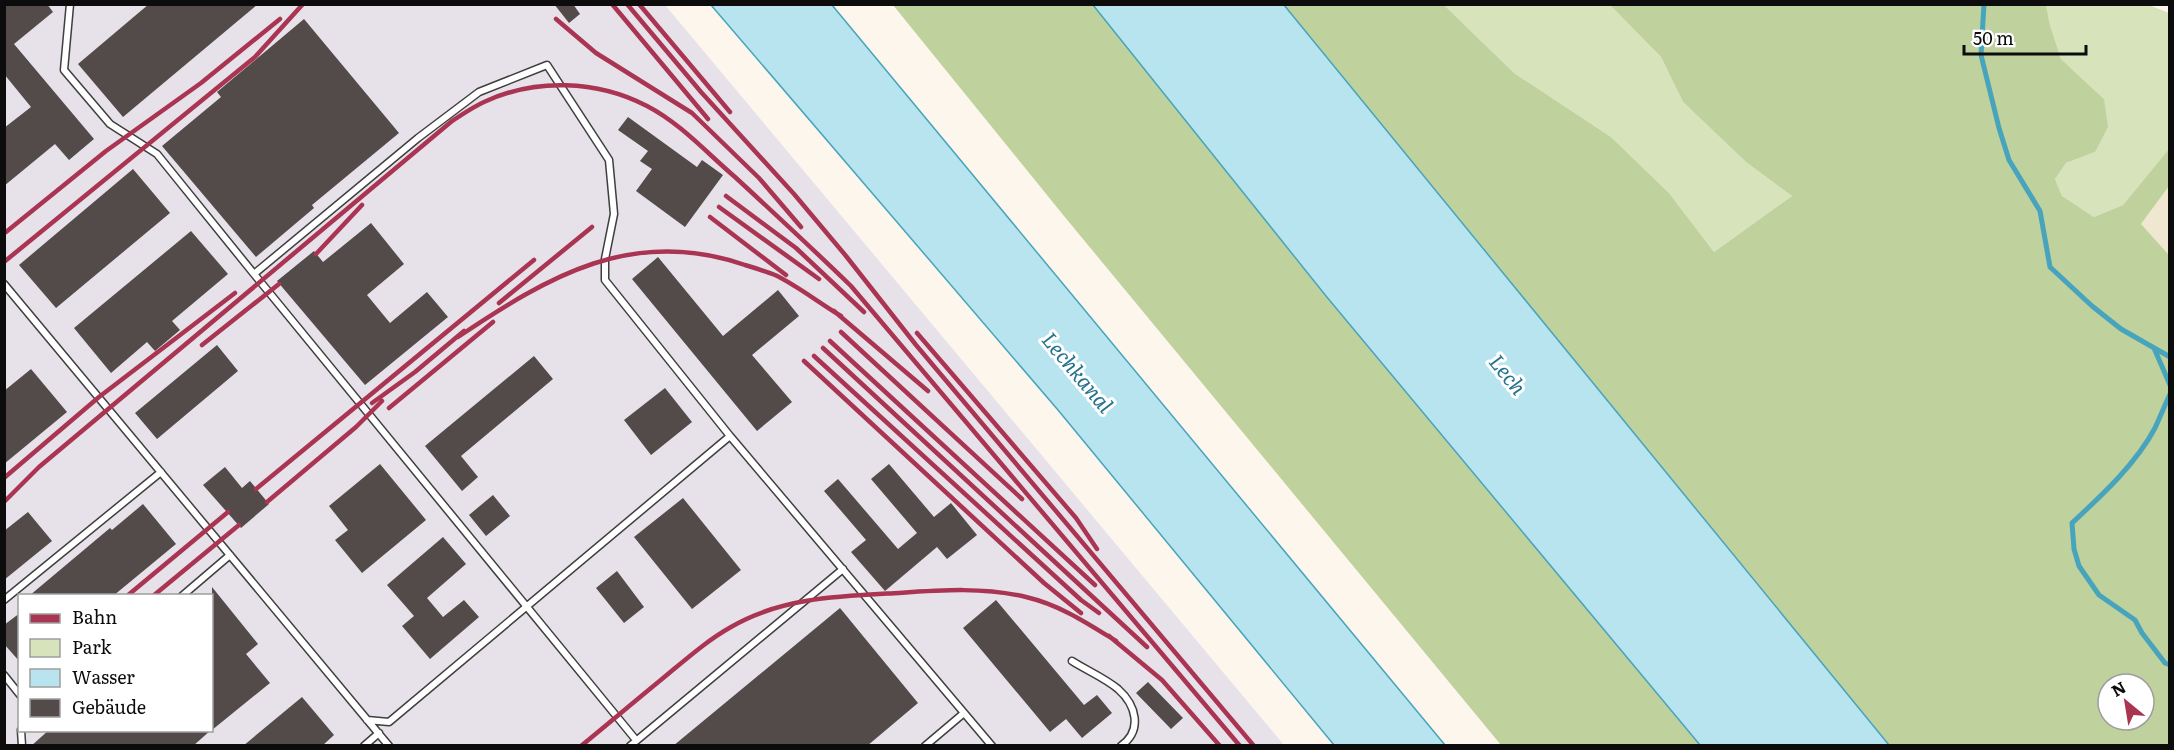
<svg xmlns="http://www.w3.org/2000/svg" width="2174" height="750" viewBox="0 0 2174 750" font-family="Literata,serif">
<style>
.industrial{fill:#e7e1ea;fill-rule:evenodd}
.farmland{fill:#efe7d0}
.green{fill:#d7e3bb}
.forest{fill:#bfd19c;fill-rule:evenodd}
.water{fill:#b7e4ee;stroke:#47a4bc;stroke-width:1.5}
.lines{fill:none;stroke-linecap:round;stroke-linejoin:round}
.stream{stroke:#47a4bc;stroke-width:5}
.building{fill:#534b49}
.lane-casing{stroke:#3f3f3f;stroke-width:9}
.lane{stroke:#fff;stroke-width:6}
.rail{stroke:#aa3552;stroke-width:4.5}
.labels{text-anchor:middle;stroke-width:6;stroke-linejoin:round;paint-order:stroke}
.water-label{font-size:21px;font-style:italic;fill:#25748d;stroke:#fff}
</style>
<rect width="100%" height="100%" fill="#fdf6ed"/>
<path class="industrial" d="M 4,5 L 665,5 L 1284,745 L 5,745 ZM 20,596 L 212,596 L 212,730 L 20,730 Z"/>
<path class="farmland" d="M 2169,186 L 2169,255 L 2141,224 Z"/>
<path class="green" d="M 1444,5 L 1610,5 L 1661,57 L 1683,102 L 1746,162 L 1792,196 L 1714,252 L 1669,193 L 1611,137 L 1514,73 Z
M 2046,5 L 2149,5 L 2169,13 L 2169,149 L 2123,205 L 2094,217 L 2062,196 L 2055,179 L 2066,163 L 2095,152 L 2104,99 L 2061,59 L 2050,25 Z"/>
<path class="forest" d="M 893,5 L 1093,5 L 1326,296 L 1700,745 L 1501,745 L 1064,216 Z
M 1284,5 L 1444,5 L 1514,73 L 1611,137 L 1669,193 L 1714,252 L 1792,196 L 1746,162 L 1683,102 L 1661,57 L 1610,5 L 2046,5 L 2050,25 L 2061,59 L 2104,99 L 2108,127 L 2095,152 L 2066,163 L 2055,179 L 2062,196 L 2094,217 L 2123,205 L 2169,149 L 2169,186 L 2141,224 L 2169,255 L 2169,745 L 1889,745 ZM 2108,684 L 2144,684 L 2144,720 L 2108,720 Z"/>
<path class="water" d="M 711,5 L 832,5 L 1445,745 L 1334,745 L 1058,410 Z
M 1093,5 L 1284,5 L 1889,745 L 1700,745 L 1326,296 Z"/>
<g class="lines">
<path class="stream" d="M 1984,4 L 1981,55 L 1999,128 L 2009,160 L 2040,211 L 2050,267 L 2092,306 L 2121,329 L 2170,357
M 2154,348 L 2170,385
M 2170,394 C 2165,405 2160,417 2155,428 C 2136,464 2101,496 2072,523 L 2074,549 L 2079,566 L 2099,595 L 2135,620 L 2142,633 L 2165,663 L 2170,665"/>
</g>
<path class="building" d="M 4,4 L 47,4 L 53,12 L 14,44 L 94,139 L 69,160 L 55,144 L 4,186 L 4,128 L 31,107 L 4,74 Z
M 149,4 L 258,4 L 123,117 L 78,64 Z
M 554,4 L 573,4 L 580,14 L 569,23 Z
M 304,19 L 399,133 L 312,205 L 314,208 L 256,257 L 162,146 L 221,97 L 217,92 Z
M 628,117 L 697,167 L 702,160 L 723,175 L 685,227 L 636,191 L 652,169 L 640,161 L 648,151 L 618,130 Z
M 133,169 L 170,213 L 56,308 L 19,265 Z
M 371,223 L 404,264 L 367,295 L 390,323 L 427,292 L 448,317 L 365,385 L 277,281 L 314,251 L 323,262 Z
M 191,231 L 228,274 L 172,321 L 180,330 L 155,351 L 147,342 L 111,373 L 74,328 Z
M 658,257 L 723,336 L 778,290 L 799,316 L 752,355 L 792,402 L 757,431 L 632,279 Z
M 217,345 L 238,371 L 157,439 L 135,413 Z
M 534,356 L 553,379 L 461,456 L 478,477 L 462,491 L 425,446 Z
M 31,369 L 67,412 L 4,464 L 4,391 Z
M 665,388 L 692,422 L 651,455 L 624,420 Z
M 380,464 L 426,520 L 362,573 L 335,540 L 348,530 L 329,506 Z
M 889,464 L 934,517 L 951,503 L 977,535 L 947,559 L 937,547 L 885,591 L 851,552 L 866,540 L 824,491 L 838,479 L 898,549 L 917,533 L 871,479 Z
M 225,467 L 242,488 L 250,481 L 269,504 L 241,528 L 203,485 Z
M 493,495 L 510,516 L 486,536 L 469,515 Z
M 683,498 L 741,570 L 692,609 L 634,537 Z
M 143,504 L 176,544 L 113,596 L 29,596 L 110,528 L 112,530 Z
M 28,512 L 52,541 L 4,580 L 4,531 Z
M 443,537 L 466,564 L 427,598 L 443,617 L 464,600 L 479,617 L 430,659 L 402,626 L 414,616 L 387,585 Z
M 617,571 L 644,607 L 624,623 L 596,588 Z
M 212,587 L 258,644 L 246,654 L 270,683 L 212,730 Z
M 996,600 L 1084,705 L 1097,695 L 1112,713 L 1082,738 L 1066,719 L 1050,732 L 963,628 Z
M 840,608 L 918,703 L 867,746 L 673,746 Z
M 20,613 L 20,662 L 4,644 L 4,625 Z
M 1148,682 L 1183,718 L 1171,729 L 1136,693 Z
M 302,697 L 334,735 L 322,746 L 243,746 Z
M 49,730 L 211,730 L 193,746 L 31,746 Z"/>
<g class="lines">
<defs>
<path id="lane" d="M 70,4 L 64,70 L 110,124 L 157,154 L 254,274 L 418,138 L 479,92 L 547,65 L 609,160 L 614,214 L 605,259 L 605,280 L 730,436 L 389,722 L 367,720
M 254,274 L 636,740
M 4,284 L 389,746
M 730,436 L 992,746
M 182,596 L 230,555
M 4,600 L 161,472
M 1072,661 C 1086,670 1105,678 1118,689 C 1136,705 1143,730 1121,746
M 4,675 L 20,695
M 21,730 L 22,746
M 364,746 L 379,733
M 630,746 L 843,569
M 925,746 L 964,713"/>
</defs>
<use href="#lane" class="lane-casing"/>
<use href="#lane" class="lane"/>
<path class="rail" d="M 612,4 L 708,119
M 627,4 L 701,92 L 794,194 L 846,256 L 916,345 L 1254,746
M 639,4 L 730,112
M 556,19 L 596,53 L 692,113 L 759,178 L 801,227
M 726,196 L 796,248 L 864,312
M 719,207 L 819,279
M 710,217 L 786,275
M 6,232 L 106,151 L 201,83 L 280,19
M 316,254 L 362,205
M 4,262 L 255,57 L 303,4
M 499,303 L 592,227
M 834,311 L 928,391
M 841,332 L 1022,499
M 917,333 L 1076,518 L 1097,549
M 458,337 C 549,276 633,226 745,265 C 755,268 765,271 775,275 C 798,286 819,303 841,316
M 830,341 L 1095,585
M 202,345 L 279,284
M 823,348 L 1147,647
M 814,356 L 1081,600 L 1099,613
M 804,361 L 1044,583 L 1081,613
M 372,403 L 415,372 L 464,331
M 389,408 L 493,322
M 4,478 L 99,397 L 235,293
M 256,489 L 534,260
M 4,502 L 39,467 L 452,121 C 463,114 473,107 484,102 C 535,78 597,80 647,106 C 680,123 707,153 735,177 C 774,213 813,249 851,286 L 1240,746
M 267,502 L 356,427 L 382,401
M 127,596 L 228,512
M 153,596 L 239,525
M 1109,636 L 1162,680 L 1220,746
M 581,746 C 608,724 635,701 662,679 C 684,661 706,641 731,627 C 782,597 842,596 899,593 C 942,590 985,587 1026,597 C 1060,605 1087,623 1116,641"/>
</g>
<g class="labels">
<g class="water-label">
<text transform="translate(1077 373) rotate(50)" y="7">Lechkanal</text>
<text transform="translate(1507 375) rotate(51)" y="7">Lech</text>
</g>
</g>
<rect width="2174" height="750" fill="none" stroke="#0c0c0c" stroke-width="12"/>
<rect x="18" y="594" width="195" height="138" fill="#ffffff" stroke="#9e9e9e" stroke-width="1.5"/>
<rect x="30" y="614" width="30" height="9" fill="#aa3552" stroke="#9e9e9e" stroke-width="1.5"/>
<text x="72" y="624" font-size="18" fill="#0c0c0c">Bahn</text>
<rect x="30" y="639" width="30" height="18" fill="#d7e3bb" stroke="#9e9e9e" stroke-width="1.5"/>
<text x="72" y="654" font-size="18" fill="#0c0c0c">Park</text>
<rect x="30" y="669" width="30" height="18" fill="#b7e4ee" stroke="#9e9e9e" stroke-width="1.5"/>
<text x="72" y="684" font-size="18" fill="#0c0c0c">Wasser</text>
<rect x="30" y="699" width="30" height="18" fill="#534b49" stroke="#9e9e9e" stroke-width="1.5"/>
<text x="72" y="714" font-size="18" fill="#0c0c0c">Gebäude</text>
<g transform="translate(2126 702) rotate(330)"><circle r="28" fill="#ffffff" stroke="#9e9e9e" stroke-width="1.5"/>
<path d="M0-4.5L10 22L0 15L-10 22Z" fill="#aa3552"/>
<text y="-9" font-size="16" font-weight="bold" text-anchor="middle" fill="#0c0c0c">N</text>
</g>
<path d="M1964 45v9h122v-9" fill="none" stroke="#0c0c0c" stroke-width="3"/>
<text x="1973" y="45" font-size="18" fill="#0c0c0c" stroke="#ffffff" stroke-width="4.5" paint-order="stroke">50 m</text>
</svg>
